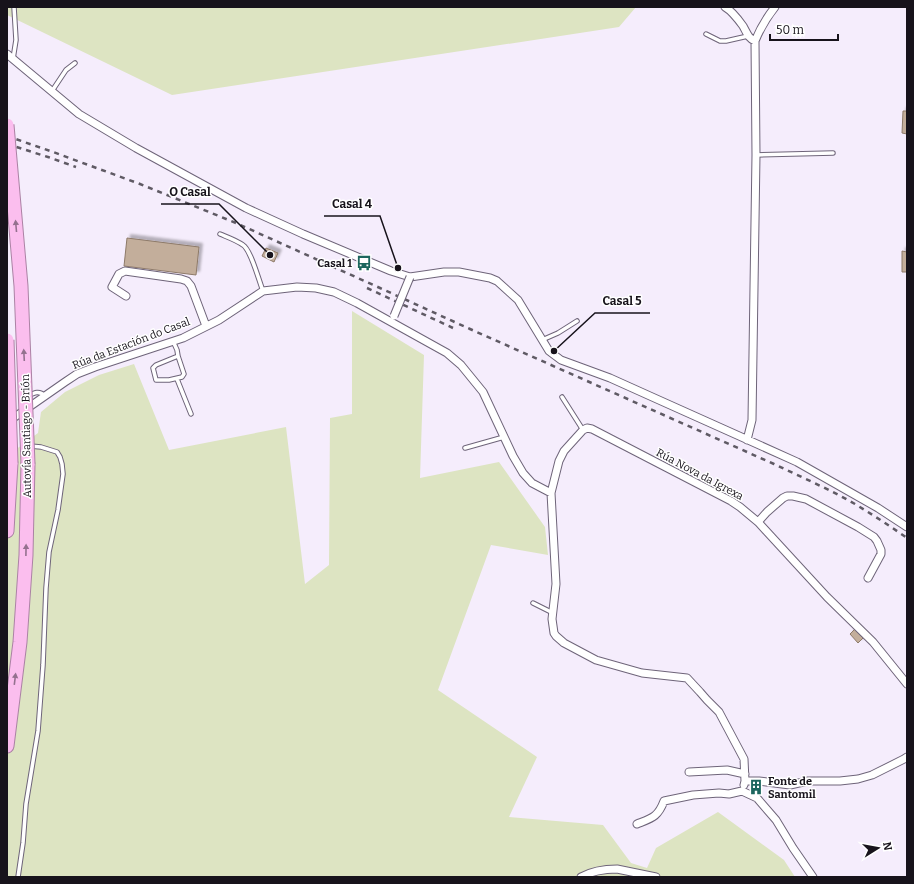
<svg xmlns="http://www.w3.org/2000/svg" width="914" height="884" viewBox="0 0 914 884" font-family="Bitter,serif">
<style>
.green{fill:#dde4c2}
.building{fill:#c3ae9b;stroke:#8d7a68;filter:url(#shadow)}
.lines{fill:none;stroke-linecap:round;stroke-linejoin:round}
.service-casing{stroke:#6e6479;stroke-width:5.5}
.minor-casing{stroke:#6e6479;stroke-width:9}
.motorway-casing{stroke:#ab82a4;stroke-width:15}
.service{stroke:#fff;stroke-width:3.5}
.minor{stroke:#fff;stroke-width:7}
.motorway{stroke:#fbbeee;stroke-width:13}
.rail{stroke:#5f5a64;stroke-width:2.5;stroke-dasharray:5 5;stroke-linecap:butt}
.minor-bridge-casing{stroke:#6e6479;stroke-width:9;stroke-linecap:butt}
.motorway-bridge-casing{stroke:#ab82a4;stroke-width:15;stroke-linecap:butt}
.minor-bridge{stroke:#fff;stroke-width:7}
.motorway-bridge{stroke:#fbbeee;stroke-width:13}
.oneway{fill:#94718f}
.labels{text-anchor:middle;stroke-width:3;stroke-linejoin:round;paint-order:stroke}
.poi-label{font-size:11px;font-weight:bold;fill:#17131b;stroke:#fff;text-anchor:end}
.street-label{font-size:11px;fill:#17131b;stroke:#fff}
.leader{fill:none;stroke:#17131b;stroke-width:1.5}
.callout-dot{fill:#17131b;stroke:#fff;stroke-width:1.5}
.callout-label{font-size:12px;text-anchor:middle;font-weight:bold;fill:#17131b;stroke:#fff;stroke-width:3;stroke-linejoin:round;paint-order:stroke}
</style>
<defs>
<filter id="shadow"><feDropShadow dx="3.5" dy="-3.5" stdDeviation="1" flood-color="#0004"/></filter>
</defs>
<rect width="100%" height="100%" fill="#f5edfc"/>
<path class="green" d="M 7,7 L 636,7 L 619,27 L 172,95 L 7,15 Z
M 352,311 L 424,355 L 420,478 L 499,462 L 545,527 L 548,555 L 491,545 L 438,690 L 537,757 L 509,817 L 603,825 L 631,863 L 647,868 L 656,848 L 718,812 L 784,860 L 795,877 L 7,877 L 7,456 L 38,433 L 41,412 L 65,392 L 99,375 L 134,364 L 169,450 L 286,427 L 305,584 L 329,565 L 330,418 L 352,414 Z"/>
<path class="building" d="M 903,111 L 907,111 L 907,134 L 902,133 Z
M 127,238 L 199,247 L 196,275 L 124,266 Z
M 266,248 L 278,253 L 274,262 L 262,256 Z
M 902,251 L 907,252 L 907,272 L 902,272 Z
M 855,629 L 863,638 L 858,643 L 850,634 Z"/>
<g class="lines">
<defs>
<path id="service" d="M 706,34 L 720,41 L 726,41 L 748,36
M 13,59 L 16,40 L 14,7
M 52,91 L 66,70 L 75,63
M 756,155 L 833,153
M 220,234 C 227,237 236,240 243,245 C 251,250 259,281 263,291
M 542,340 L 558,333 L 577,321
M 173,341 L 177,350 L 178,356 L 156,365 L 153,368 L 156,380 L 169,380 L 182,377 L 184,374 L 178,356
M 177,379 L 191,414
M 28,396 C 34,393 39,390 45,396
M 562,397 L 583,430
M 465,448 L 504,437
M 533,603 L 553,613
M 18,877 L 23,843 L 26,804 L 38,731 L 43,665 L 46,588 L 49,552 L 58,510 L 63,474 L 62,464 L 60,457 L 57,452 L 41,447 L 30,446"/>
<path id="minor" d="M 725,7 C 732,11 738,19 743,26 C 747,33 748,38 755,41
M 7,54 L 79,114 L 136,148 L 246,208 L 303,234 L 391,271 L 410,277 L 444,272 L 459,272 L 490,278 L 497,281 L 518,300 L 549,351 L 561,360 L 610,378 L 650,396 L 797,462 L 878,508 L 907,527
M 126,296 L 112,287 L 119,274 L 125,271 L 181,279 L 187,281 L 191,286 L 206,326
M 9,421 L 65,382 L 77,374 L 95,367 L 183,338 L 219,320 L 263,291 L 297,287 L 316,288 L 334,292 L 357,303 L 447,353 L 461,365 L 483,392 L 513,456 L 523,473 L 532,483 L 551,493
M 747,440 L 752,420 L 756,155 L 755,41 C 760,29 767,17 775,7
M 758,522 L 767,512 L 783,498 L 787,496 L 793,496 L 806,499 L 858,527 L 874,537 L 877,541 L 881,550 L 881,554 L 868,578
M 689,772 L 727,770 L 745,774
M 745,781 L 744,759 L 719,712 L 707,700 L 700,692 L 687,678 L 642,673 L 596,660 L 564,643 L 556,636 L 554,633 L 552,619 L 556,584 L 551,493 L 559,461 L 564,451 L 583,430 L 587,428 L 592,429 L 731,501 L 740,507 L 758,522 L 827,597 L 873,642 L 907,684
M 744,785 L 745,781 L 759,781 L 790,785 L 808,781 L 840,781 L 858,779 L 872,775 L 904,759 L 907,757
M 637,824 C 652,818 658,817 664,801 L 693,795 L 719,793 L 729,794 L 742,791 L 757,798 L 776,820 L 793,848 L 813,877
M 581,877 C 592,871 604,869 617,869 L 656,877"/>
<path id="motorway" d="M 7,531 L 11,463
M 7,746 L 20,642 L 26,555 L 28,464"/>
</defs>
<use href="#service" class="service-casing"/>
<use href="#minor" class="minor-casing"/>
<use href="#motorway" class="motorway-casing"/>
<use href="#service" class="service"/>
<use href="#minor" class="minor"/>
<use href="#motorway" class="motorway"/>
<path class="rail" d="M 7,136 L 53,152 L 140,184 L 236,223 L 380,288 L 470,329 L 774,464 C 801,477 829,489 855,504 C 873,515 890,526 907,538
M 7,144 L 48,157 L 76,167
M 367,288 L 453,328"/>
<defs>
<path id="minor-bridge" d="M 394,316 L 410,277"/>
<path id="motorway-bridge" d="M 7,125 L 21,286 L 28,464
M 7,340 L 11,463"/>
</defs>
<use href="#minor-bridge" class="minor-bridge-casing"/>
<use href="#motorway-bridge" class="motorway-bridge-casing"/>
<use href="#minor-bridge" class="minor-bridge"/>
<use href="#motorway-bridge" class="motorway-bridge"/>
</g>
<defs><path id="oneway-solid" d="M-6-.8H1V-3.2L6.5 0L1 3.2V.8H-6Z"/></defs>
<g class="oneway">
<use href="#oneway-solid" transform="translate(16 226) rotate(-95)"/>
<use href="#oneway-solid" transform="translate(24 355) rotate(-93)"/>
<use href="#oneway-solid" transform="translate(26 550) rotate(-89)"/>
<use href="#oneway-solid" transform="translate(15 679) rotate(-83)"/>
</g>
<defs>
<symbol id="bus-bare" viewBox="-9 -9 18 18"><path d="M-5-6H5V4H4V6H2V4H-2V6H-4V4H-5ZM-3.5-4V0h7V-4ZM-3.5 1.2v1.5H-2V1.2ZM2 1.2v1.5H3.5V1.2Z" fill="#1c665e" stroke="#fff" stroke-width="2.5" paint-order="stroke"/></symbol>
<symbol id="building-bare" viewBox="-9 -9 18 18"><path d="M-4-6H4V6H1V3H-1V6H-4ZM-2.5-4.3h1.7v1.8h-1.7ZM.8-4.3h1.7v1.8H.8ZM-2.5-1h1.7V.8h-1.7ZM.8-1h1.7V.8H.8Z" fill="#1c665e" stroke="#fff" stroke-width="2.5" paint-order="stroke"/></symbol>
</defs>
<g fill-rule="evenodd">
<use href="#bus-bare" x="353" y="252" width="22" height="22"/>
<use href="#building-bare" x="745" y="776" width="22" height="22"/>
</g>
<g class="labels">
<g class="poi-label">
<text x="352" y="267">Casal 1</text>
<text x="768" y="785" text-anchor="start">Fonte de<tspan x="768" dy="13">Santomil</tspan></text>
</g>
<g class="street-label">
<text transform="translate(131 343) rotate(-21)" y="4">Rúa da Estación do Casal</text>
<text transform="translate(26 436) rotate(-91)" y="4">Autovía Santiago - Brión</text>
<text transform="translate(700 474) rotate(28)" y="4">Rúa Nova da Igrexa</text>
</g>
</g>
<path class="leader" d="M270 255L219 204H161M398 268L380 216H324M554 351L595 313H650"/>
<g class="callout-dot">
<circle cx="270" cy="255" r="4"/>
<circle cx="398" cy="268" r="4"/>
<circle cx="554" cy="351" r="4"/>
</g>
<g class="callout-label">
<text x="190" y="196">O Casal</text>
<text x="352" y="208">Casal 4</text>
<text x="622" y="305">Casal 5</text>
</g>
<rect width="914" height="884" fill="none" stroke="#17131b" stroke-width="16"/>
<g transform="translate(878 848) rotate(79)" stroke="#ffffff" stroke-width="3" paint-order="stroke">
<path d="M0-3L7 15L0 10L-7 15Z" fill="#17131b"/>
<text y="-6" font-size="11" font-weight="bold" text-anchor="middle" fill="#17131b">N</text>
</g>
<path d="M770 34v6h68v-6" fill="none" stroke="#17131b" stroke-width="2"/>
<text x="776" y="34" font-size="12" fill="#17131b" stroke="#ffffff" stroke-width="3" paint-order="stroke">50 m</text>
</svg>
